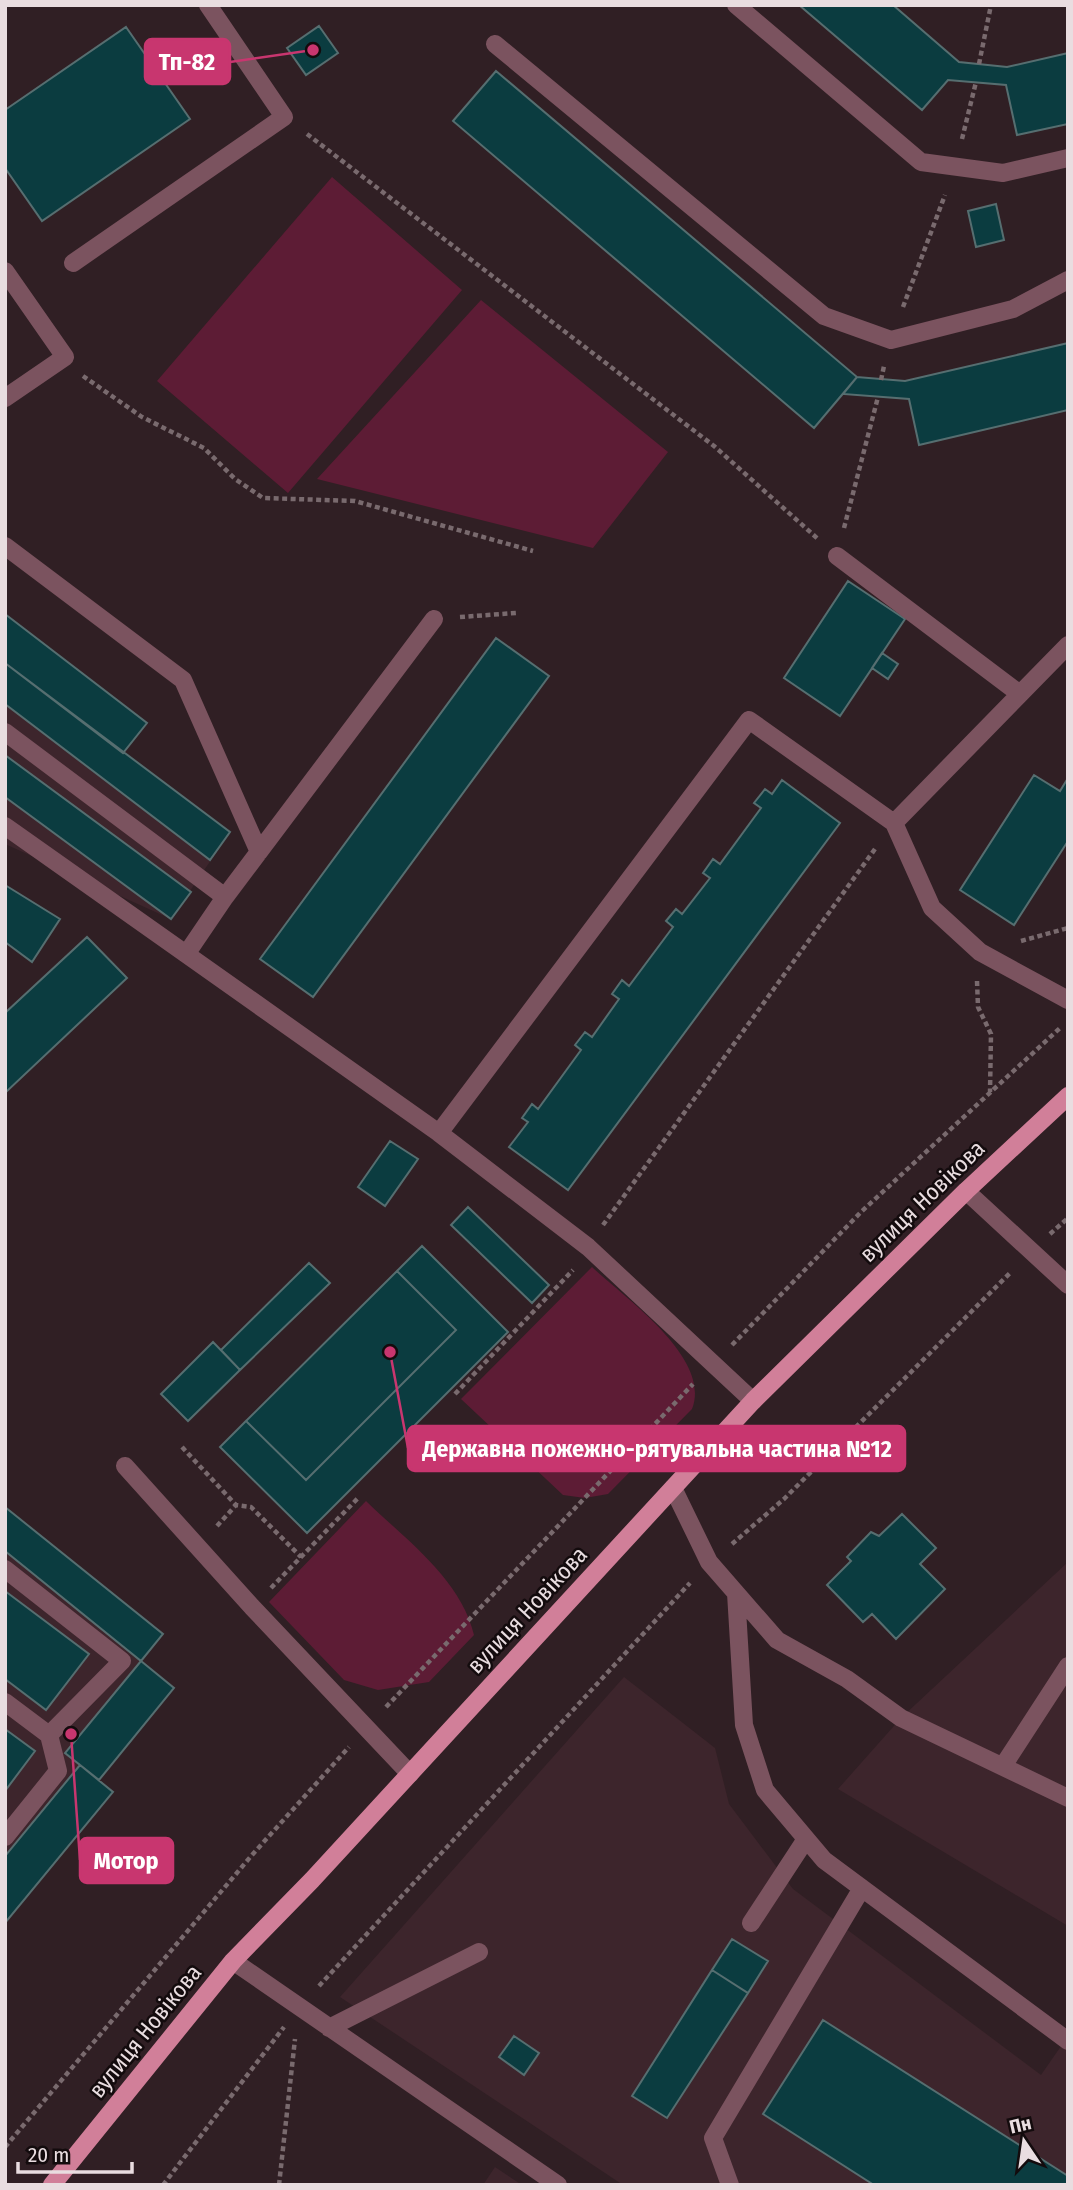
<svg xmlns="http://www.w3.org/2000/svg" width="1073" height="2190" viewBox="0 0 1073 2190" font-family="'Fira Sans Condensed',sans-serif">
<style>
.built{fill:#3d252c}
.green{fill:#5d1c35}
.building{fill:#0b3c40;stroke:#566e70;stroke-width:2}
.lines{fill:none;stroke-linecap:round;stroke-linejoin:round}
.path{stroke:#796a6e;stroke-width:4.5;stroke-dasharray:5 3.5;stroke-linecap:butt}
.minor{stroke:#7b535f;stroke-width:18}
.major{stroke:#d17f99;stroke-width:18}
.labels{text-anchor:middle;stroke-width:5;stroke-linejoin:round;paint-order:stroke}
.street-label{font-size:23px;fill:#e9dde0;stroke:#130b0d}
.leader{fill:none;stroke:#c8366f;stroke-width:2.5}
.callout-dot{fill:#c8366f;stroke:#130b0d;stroke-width:2.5}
.callout{fill:#c8366f;stroke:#c8366f;stroke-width:2.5}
.callout-label{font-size:24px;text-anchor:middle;font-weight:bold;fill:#fff}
</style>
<rect width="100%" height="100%" fill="#301f24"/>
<path class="built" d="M 5,614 L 147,723 L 124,753 L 230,832 L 171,919 L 5,844 Z
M 5,1507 L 163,1634 L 141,1661 L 174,1688 L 99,1779 L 113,1792 L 5,1923 Z
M 1068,1562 L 1068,1926 L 838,1789 L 901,1718 Z
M 624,1677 L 715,1748 L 729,1804 L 793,1889 L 1041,2075 L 1068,2036 L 1068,2185 L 623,2185 L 340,1997 Z
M 495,2167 L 522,2185 L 483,2185 Z"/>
<path class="green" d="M 332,177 L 462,290 L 288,493 L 157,381 Z
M 481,300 L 668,452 L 593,548 L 317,479 Z
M 592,1267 C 626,1299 712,1358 692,1409 L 608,1494 L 585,1498 L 563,1495 L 461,1399 Z
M 366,1501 C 405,1539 461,1579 474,1635 L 429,1682 L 378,1690 L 344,1680 L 269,1602 Z"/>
<path class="building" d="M 799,5 L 893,5 L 959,62 L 1007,67 L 1068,53 L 1068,124 L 1017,135 L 1006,85 L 948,80 L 922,110 Z
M 319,26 L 338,53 L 306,75 L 287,48 Z
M 126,27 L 190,119 L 42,221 L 5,168 L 5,110 Z
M 496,71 L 857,377 L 814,428 L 453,121 Z
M 996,204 L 1004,240 L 976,247 L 968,211 Z
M 1068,343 L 1068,410 L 919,445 L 909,399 L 843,394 L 857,377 L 905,381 Z
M 848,581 L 905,619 L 840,716 L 784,678 Z
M 5,614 L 147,723 L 123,753 L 5,663 Z
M 496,638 L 549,676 L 313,997 L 260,959 Z
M 882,653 L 898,664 L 888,679 L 872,668 Z
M 5,663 L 230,832 L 210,860 L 5,704 Z
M 5,755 L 191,892 L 171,919 L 5,797 Z
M 1034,775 L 1060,791 L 1068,778 L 1068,841 L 1014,925 L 960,890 Z
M 782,780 L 840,823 L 568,1190 L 509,1147 L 528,1122 L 522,1118 L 532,1104 L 538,1109 L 581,1050 L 575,1045 L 585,1032 L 592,1037 L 619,999 L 612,994 L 622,980 L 629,986 L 673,927 L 666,921 L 676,909 L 682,914 L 710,878 L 703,873 L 713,859 L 720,864 L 761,808 L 754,803 L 765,789 L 772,794 Z
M 5,885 L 60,919 L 32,962 L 5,942 Z
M 87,937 L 127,978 L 5,1093 L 5,1013 Z
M 390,1141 L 418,1159 L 385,1206 L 358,1187 Z
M 468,1207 L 549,1285 L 532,1303 L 451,1225 Z
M 422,1246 L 508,1332 L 307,1533 L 220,1447 L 246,1421 L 306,1480 L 456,1330 L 397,1271 Z
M 309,1263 L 330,1283 L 240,1370 L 221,1350 Z
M 397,1271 L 456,1330 L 306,1480 L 246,1421 Z
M 213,1342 L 240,1370 L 188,1421 L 161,1394 Z
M 5,1507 L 163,1634 L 141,1661 L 5,1551 Z
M 902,1514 L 936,1548 L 920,1564 L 945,1589 L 896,1639 L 872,1614 L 863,1622 L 827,1585 L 851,1561 L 847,1557 L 871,1532 L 879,1536 Z
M 5,1591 L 89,1654 L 46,1710 L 5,1679 Z
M 141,1661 L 174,1688 L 99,1780 L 65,1753 Z
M 5,1729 L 35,1751 L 5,1791 Z
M 80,1765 L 113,1792 L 5,1923 L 5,1856 Z
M 732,1939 L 768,1961 L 748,1993 L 712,1970 Z
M 712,1970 L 748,1993 L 667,2118 L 632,2096 Z
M 823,2020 L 1068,2176 L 1068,2185 L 874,2185 L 763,2114 Z
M 514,2036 L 539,2053 L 524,2075 L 499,2057 Z"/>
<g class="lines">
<path class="path" d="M 979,64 L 991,5
M 307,134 L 714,446 L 818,539
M 962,139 L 976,82
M 903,307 L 945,195
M 83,376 L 142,417 L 204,448 L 235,479 L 263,498 L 355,501 L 533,551
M 881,380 L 884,366
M 844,528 L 878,397
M 460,617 L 516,613
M 1021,941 L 1068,928
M 977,981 L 978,1007 L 991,1034 L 990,1092
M 603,1225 L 875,849
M 1050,1234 L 1068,1218
M 732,1345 L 861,1212 L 1060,1028
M 455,1394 L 573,1270
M 182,1447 L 236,1505
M 217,1526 L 236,1505 L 251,1507 L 301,1557
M 732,1544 L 784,1499 L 1011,1272
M 271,1588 L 358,1498
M 386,1707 L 693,1384
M 319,1986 L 690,1583
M 5,2147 L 252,1855 L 349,1747
M 163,2185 L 284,2027
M 279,2185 L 295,2039"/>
<path class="minor" d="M 736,5 L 921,162 L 1003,173 L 1068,158
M 495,44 L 824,316 L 891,340 L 1013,309 L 1068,280
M 73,263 L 284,117 L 208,5
M 5,271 L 65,357 L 5,398
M 5,546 L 183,680 L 259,852
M 837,556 L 1020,694
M 5,732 L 225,897
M 894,823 L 1068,645
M 5,826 L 439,1133 L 588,1247 L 753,1401
M 187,953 L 225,897 L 434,619
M 439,1133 L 749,720 L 894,823 L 932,908 L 980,952 L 1068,1000
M 966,1191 L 1068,1285
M 125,1466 L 252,1607 L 410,1774
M 673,1488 L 709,1562 L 777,1640 L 847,1679 L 901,1718 L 1068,1798
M 5,1569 L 122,1661 L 49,1735
M 736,1593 L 744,1725 L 765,1790 L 824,1860 L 1068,2041
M 5,1702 L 49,1735 L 58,1771 L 5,1837
M 1003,1766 L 1068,1666
M 751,1923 L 806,1839
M 233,1961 L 558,2185
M 329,2028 L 479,1952
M 730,2185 L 713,2138 L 862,1888"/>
<path class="major" d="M 52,2185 L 233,1961 L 312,1880 L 753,1401 L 966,1191 L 1068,1096"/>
</g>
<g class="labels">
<g class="street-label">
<text transform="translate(922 1201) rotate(-44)" y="8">вулиця Новікова</text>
<text transform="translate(527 1610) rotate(-47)" y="8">вулиця Новікова</text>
<text transform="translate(145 2031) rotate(-51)" y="8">вулиця Новікова</text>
</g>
</g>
<path class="leader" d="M313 50L230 62M390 1352L408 1448M71 1734L80 1860"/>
<g class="callout-dot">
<circle cx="313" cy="50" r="7"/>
<circle cx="390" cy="1352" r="7"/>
<circle cx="71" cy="1734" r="7"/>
</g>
<g class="callout">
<rect x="145" y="39" width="85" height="45" rx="7"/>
<rect x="408" y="1426" width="497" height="45" rx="7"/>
<rect x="80" y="1838" width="93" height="45" rx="7"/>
</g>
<g class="callout-label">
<text x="187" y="70">Тп-82</text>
<text x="657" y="1457">Державна пожежно-рятувальна частина №12</text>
<text x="126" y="1869">Мотор</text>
</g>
<rect width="1073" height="2190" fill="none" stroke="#e9dde0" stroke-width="14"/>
<g transform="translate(1024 2141) rotate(347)" stroke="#130b0d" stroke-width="5" paint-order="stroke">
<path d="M0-5L12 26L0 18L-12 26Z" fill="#e9dde0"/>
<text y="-10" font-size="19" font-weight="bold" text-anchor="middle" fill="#e9dde0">Пн</text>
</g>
<path d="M18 2162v10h114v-10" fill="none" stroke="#e9dde0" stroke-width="3.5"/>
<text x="28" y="2162" font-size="21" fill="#e9dde0" stroke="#130b0d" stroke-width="5" paint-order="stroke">20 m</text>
</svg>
